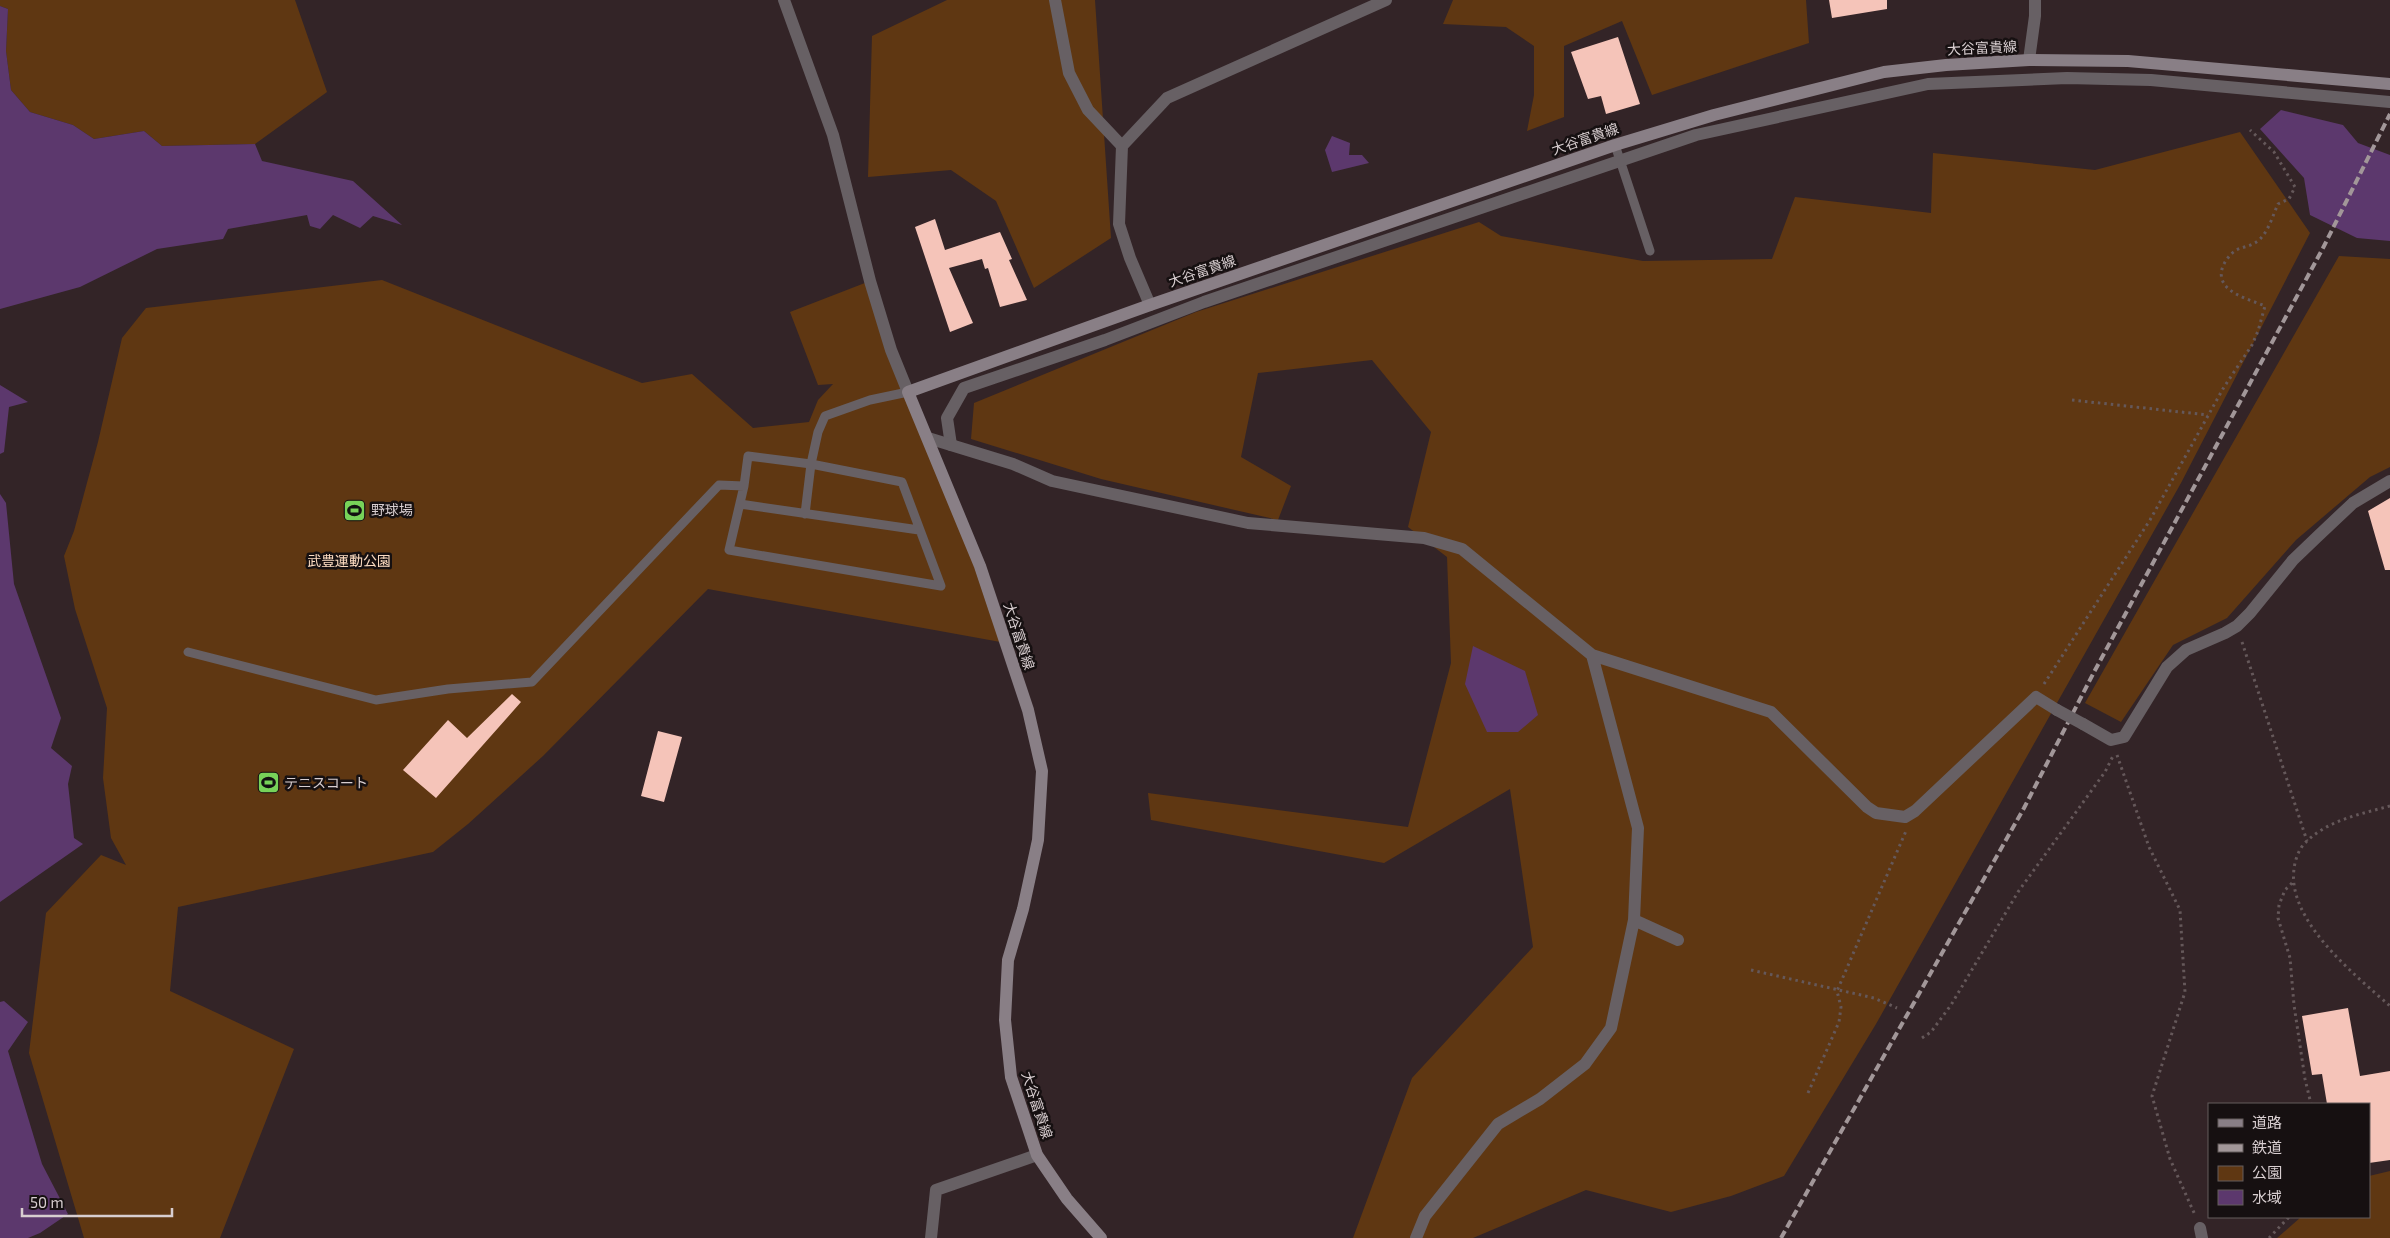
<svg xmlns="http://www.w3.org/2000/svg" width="2390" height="1238" viewBox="0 0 2390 1238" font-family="'Exo 2','Noto Sans JP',sans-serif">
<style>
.green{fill:#5f3712}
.water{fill:#5c386d}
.building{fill:#f5c4b9}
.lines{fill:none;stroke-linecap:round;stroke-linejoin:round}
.path{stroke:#65585a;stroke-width:3;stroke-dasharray:2.5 4;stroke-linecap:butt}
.service{stroke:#676064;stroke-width:9}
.pedestrian{stroke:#676064;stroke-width:12}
.minor{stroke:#676064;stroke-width:12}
.tertiary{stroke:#676064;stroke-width:12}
.secondary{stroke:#897f86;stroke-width:12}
.rail{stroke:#a29799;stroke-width:4;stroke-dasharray:8 4;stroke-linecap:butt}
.minor-bridge{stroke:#676064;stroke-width:12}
.labels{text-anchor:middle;stroke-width:5;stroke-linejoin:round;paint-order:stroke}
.street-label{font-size:14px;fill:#d8ced0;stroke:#161011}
.poi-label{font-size:14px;fill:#d8ced0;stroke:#161011;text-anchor:start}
.park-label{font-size:14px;fill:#fcdbc1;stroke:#161011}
</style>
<rect width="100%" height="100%" fill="#332427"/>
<path class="green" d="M 0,0 L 295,0 L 327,92 L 255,144 L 162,146 L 144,131 L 94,139 L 73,125 L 30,112 L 11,90 L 6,51 L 8,9 L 0,6 Z
M 947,0 L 1095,0 L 1111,238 L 1034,288 L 996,201 L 951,170 L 868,177 L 872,36 Z
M 1453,0 L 1806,0 L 1809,43 L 1652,95 L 1622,21 L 1564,46 L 1564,117 L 1527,131 L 1534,95 L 1534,46 L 1506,27 L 1443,24 Z
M 2240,132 L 2310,233 L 2181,483 L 1876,1024 L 1784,1176 L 1731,1196 L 1671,1212 L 1586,1190 L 1473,1238 L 1353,1238 L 1412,1078 L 1533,947 L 1510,789 L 1384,863 L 1151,820 L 1148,793 L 1408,827 L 1451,663 L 1447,557 L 1408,527 L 1431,432 L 1372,360 L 1258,373 L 1241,457 L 1291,486 L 1278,520 L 1101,479 L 971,439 L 974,403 L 1196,312 L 1479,222 L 1501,236 L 1643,261 L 1772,259 L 1795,197 L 1931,213 L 1933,153 L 2095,170 Z
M 2339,256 L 2390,259 L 2390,467 L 2370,477 L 2296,540 L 2227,618 L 2173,645 L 2121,722 L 2085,703 Z
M 382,280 L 642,383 L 692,374 L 753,428 L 809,422 L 818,400 L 833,384 L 818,385 L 790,312 L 870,281 L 1006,643 L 708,589 L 543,756 L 468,824 L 433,852 L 178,907 L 170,991 L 294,1049 L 220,1238 L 84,1238 L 29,1053 L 46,913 L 101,855 L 126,865 L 111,838 L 103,778 L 107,708 L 75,609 L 64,556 L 74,531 L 98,442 L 122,338 L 146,308 Z
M 2390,1171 L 2390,1238 L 2277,1238 L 2301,1217 L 2369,1217 L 2369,1176 Z"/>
<path class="water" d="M 0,6 L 8,9 L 6,51 L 11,90 L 30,112 L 73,125 L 94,139 L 144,131 L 162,146 L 255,144 L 262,161 L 353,181 L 402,225 L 373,216 L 360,228 L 333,215 L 320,229 L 310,226 L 307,215 L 228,229 L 223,239 L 157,249 L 80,287 L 0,309 Z
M 2281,110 L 2343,125 L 2358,143 L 2390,155 L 2390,241 L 2357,238 L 2310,215 L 2304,178 L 2260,129 Z
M 1332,136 L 1350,143 L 1349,155 L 1362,155 L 1369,163 L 1332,172 L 1325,150 Z
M 0,385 L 28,402 L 9,407 L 4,452 L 0,454 Z
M 0,494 L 6,503 L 14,584 L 61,718 L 51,748 L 72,766 L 68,784 L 74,838 L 83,844 L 0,902 Z
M 1473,646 L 1525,671 L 1538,715 L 1518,732 L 1487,732 L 1465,684 Z
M 4,1001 L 28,1022 L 8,1051 L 42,1164 L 68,1214 L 40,1233 L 28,1238 L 0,1238 L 0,1002 Z"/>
<path class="building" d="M 1829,0 L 1887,0 L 1887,9 L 1832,18 Z
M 1618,37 L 1640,104 L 1606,114 L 1601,96 L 1588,99 L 1571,52 Z
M 935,219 L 945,250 L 1000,232 L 1012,259 L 1009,260 L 1027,300 L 1000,307 L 988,268 L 985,269 L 982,259 L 949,268 L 973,323 L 950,332 L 915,227 Z
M 2390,498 L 2390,570 L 2385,570 L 2368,511 Z
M 512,694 L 521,702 L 436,798 L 403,770 L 448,720 L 467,738 Z
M 658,731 L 682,737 L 664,802 L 641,796 Z
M 2348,1008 L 2360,1076 L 2390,1071 L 2390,1160 L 2369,1163 L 2369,1104 L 2327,1104 L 2322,1074 L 2312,1075 L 2302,1016 Z"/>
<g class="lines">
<path class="path" d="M 2072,400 L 2208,415
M 2242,642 L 2307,841
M 2044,684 L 2150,520 L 2224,387 L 2252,345 L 2258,331 L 2265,306 C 2249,299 2216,292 2222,269 C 2224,262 2230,254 2236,250 C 2245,246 2253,246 2260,239 C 2269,230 2273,215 2278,204 L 2289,199 L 2295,187 L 2274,152 L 2250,130
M 2117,755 L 2149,847 L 2180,910 L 2185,992 L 2152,1096 L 2170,1159 L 2195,1215
M 2390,806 C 2361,814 2328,820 2306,842 C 2299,848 2295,860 2294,869 C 2287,921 2355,975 2390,1006
M 2292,883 L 2285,890 L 2279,905 L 2278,918 L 2290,958 L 2294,1005 L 2305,1079 L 2311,1104
M 1751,970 L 1874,998 L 1897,1008
M 1922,1038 L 1931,1032 L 1951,1005 L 2018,892 L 2105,772 L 2113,756
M 1808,1093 L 1839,1022 L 1841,1007 L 1837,991 L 1906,831
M 2269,1238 L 2289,1217"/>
<path class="service" d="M 1615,145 L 1650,251
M 744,486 L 729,550 L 941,586 L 902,482 L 811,464 L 805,514
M 740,504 L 919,530
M 188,652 L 376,700 L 448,689 L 532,682 L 719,485 L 744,486 L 748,456 L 811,464 L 818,432 L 825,416 L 870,400 L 908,392"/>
<path class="pedestrian" d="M 951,445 L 947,418 L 964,388 L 1105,340 L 1204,302 L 1696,135 L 1928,84 L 2067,78 L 2151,80 L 2390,102"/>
<path class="minor" d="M 1055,0 L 1069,73 L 1088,110 L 1122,146
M 2029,60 L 2035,16 L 2035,0
M 1150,305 L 1130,258 L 1119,224 L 1122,146 L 1167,98 L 1386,0
M 928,438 L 1013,464 L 1052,481 L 1248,523 L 1424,538 L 1462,549 L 1592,655 L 1771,712 L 1867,807 L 1876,813 L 1905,817 L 1915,811 L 2036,697 L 2057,710
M 2083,724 L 2111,740 L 2124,737 L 2167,667 L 2186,650 L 2225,633 L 2237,626 L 2250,613 L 2293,560 L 2317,537 L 2353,503 L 2390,481
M 1634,920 L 1678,940
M 2200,1228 L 2202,1238
M 931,1238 L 936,1190 L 1037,1155
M 1416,1238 L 1425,1216 L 1498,1124 L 1540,1099 L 1585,1064 L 1611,1028 L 1634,920 L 1638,828 L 1592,655"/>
<path class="tertiary" d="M 784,0 L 833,135 L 870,281 L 891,350 L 908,392"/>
<path class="secondary" d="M 1101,1238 L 1067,1199 L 1037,1155 L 1011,1077 L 1005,1020 L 1008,960 L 1023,909 L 1038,840 L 1042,771 L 1028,710 L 980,566 L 908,392 L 1150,305 L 1615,145 L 1714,115 L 1884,72 L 1946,65 L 2029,60 L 2128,61 L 2390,84"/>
<path class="rail" d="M 1781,1238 L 2024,808 L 2093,674 L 2323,248 L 2390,114"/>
<path class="minor-bridge" d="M 2057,710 L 2083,724"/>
</g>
<defs>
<symbol id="stadium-square" viewBox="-11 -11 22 22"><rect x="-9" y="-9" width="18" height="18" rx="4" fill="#77d259" stroke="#161011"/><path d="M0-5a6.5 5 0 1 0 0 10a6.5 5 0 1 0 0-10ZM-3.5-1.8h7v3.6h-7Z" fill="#111"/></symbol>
</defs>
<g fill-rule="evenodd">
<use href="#stadium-square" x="342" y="498" width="25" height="25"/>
<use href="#stadium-square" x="256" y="770" width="25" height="25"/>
</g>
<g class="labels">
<g class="street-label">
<text transform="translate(1982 48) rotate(-3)" y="5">大谷富貴線</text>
<text transform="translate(1585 139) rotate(-19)" y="5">大谷富貴線</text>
<text transform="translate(1202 271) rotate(-19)" y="5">大谷富貴線</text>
<text transform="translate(1019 636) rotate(72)" y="5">大谷富貴線</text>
<text transform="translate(1037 1105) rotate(72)" y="5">大谷富貴線</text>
</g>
<g class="poi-label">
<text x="371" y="515">野球場</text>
<text x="284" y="788">テニスコート</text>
</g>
<g class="park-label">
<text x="349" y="566">武豊運動公園</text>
</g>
</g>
<rect x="2208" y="1103" width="162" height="115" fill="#161011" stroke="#645c5d"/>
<rect x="2218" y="1119" width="25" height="8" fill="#897f86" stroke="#645c5d"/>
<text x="2252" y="1128" font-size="15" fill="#d8ced0">道路</text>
<rect x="2218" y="1144" width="25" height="8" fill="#a29799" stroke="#645c5d"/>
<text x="2252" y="1153" font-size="15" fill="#d8ced0">鉄道</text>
<rect x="2218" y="1166" width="25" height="15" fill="#5f3712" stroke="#645c5d"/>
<text x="2252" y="1178" font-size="15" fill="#d8ced0">公園</text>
<rect x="2218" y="1190" width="25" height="15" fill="#5c386d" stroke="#645c5d"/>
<text x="2252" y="1203" font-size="15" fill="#d8ced0">水域</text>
<path d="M22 1208v8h150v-8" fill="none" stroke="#d8ced0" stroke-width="2.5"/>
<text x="30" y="1208" font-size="15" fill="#d8ced0" stroke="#161011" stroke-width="4" paint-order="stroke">50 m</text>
</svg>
